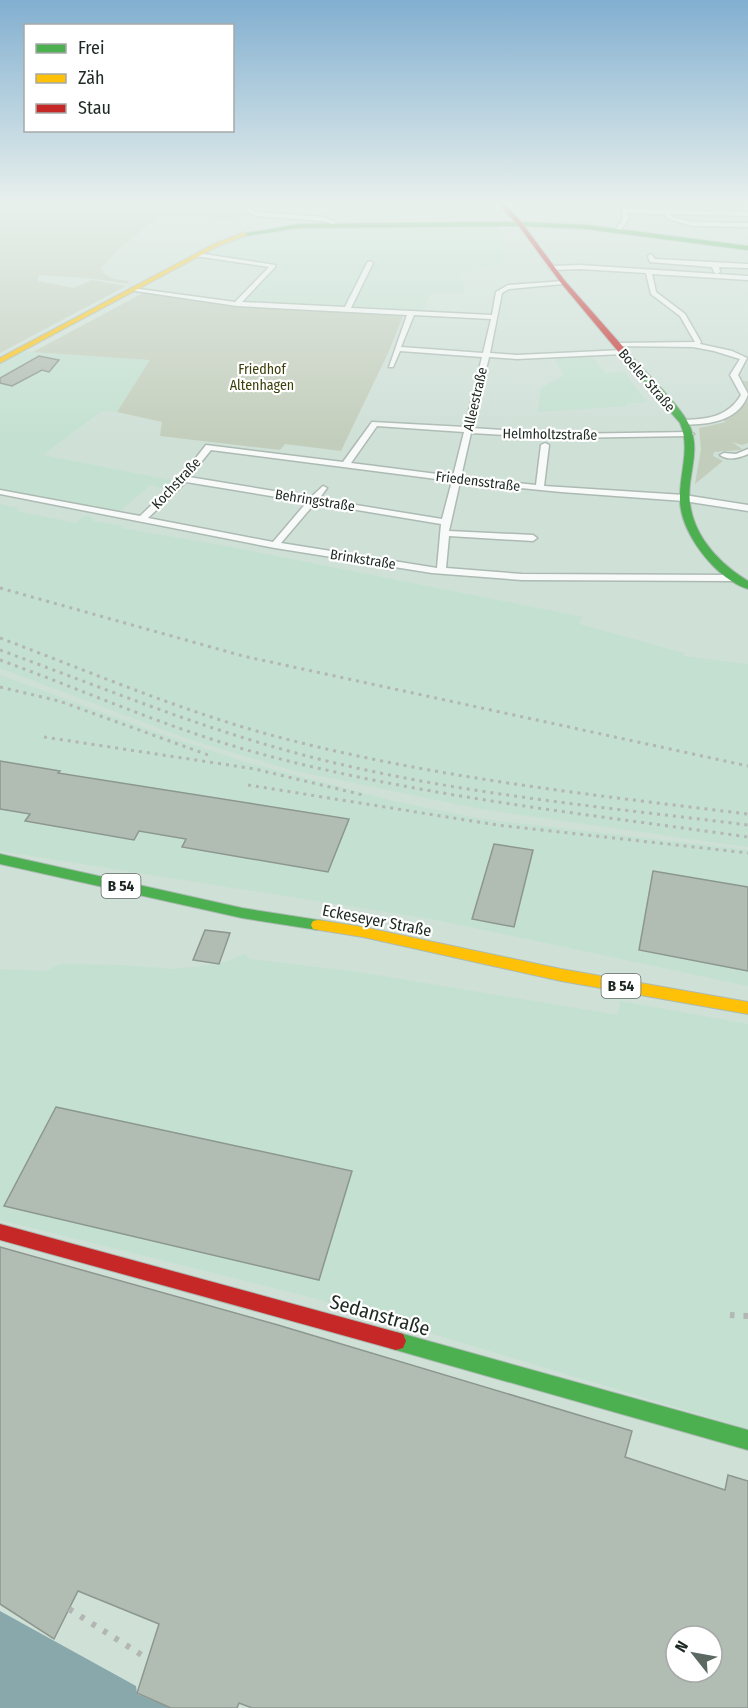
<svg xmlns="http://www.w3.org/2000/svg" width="748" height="1708" viewBox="0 0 748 1708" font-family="'Fira Sans Condensed',sans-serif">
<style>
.built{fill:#c3e0d0}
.green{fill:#c3cdbb}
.water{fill:#89a8ab}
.building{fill:#b1bcb3;stroke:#8c978f;stroke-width:1.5;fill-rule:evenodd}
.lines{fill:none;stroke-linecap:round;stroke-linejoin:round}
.street-casing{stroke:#acbab3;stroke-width:3}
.fast-casing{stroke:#acbab3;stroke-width:2}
.slow-casing{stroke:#acbab3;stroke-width:2}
.jam-casing{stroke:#acbab3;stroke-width:2}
.street{fill:#f8faf9;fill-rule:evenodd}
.fast{fill:#4caf50;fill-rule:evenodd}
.slow{fill:#ffc107;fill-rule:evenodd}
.jam{fill:#c62828;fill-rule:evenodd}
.rail-far1{stroke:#b3b6b4;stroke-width:3;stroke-dasharray:3 5;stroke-linecap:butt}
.rail{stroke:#b3b6b4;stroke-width:6;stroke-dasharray:4.5 9;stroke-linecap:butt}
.labels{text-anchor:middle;stroke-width:4.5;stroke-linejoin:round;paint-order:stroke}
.far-park-label{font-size:14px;fill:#3c3f09;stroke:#fff}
.far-street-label{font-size:14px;fill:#1e2923;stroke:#fff}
.shield{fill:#fff;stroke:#626965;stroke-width:1.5}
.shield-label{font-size:15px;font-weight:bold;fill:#1e2923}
.street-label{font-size:16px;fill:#1e2923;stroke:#fff}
.near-street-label{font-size:20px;fill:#1e2923;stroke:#fff}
</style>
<rect width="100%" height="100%" fill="#cfe0d7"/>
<path class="built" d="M 271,203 L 451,203 L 454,220 L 359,219 L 359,214 L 313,214 L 272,209 Z
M 497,224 L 502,233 L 506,256 L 501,264 L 461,273 L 465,293 L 431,293 L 423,312 L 237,304 L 273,266 L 197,255 L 240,235 L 288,227 Z
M 19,351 L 151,360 L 117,412 L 102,411 L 43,455 L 175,481 L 166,489 L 150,485 L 117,514 L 0,492 L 0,361 Z
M 593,357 L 605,373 L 624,372 L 647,402 L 626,404 L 626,406 L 538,412 L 541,388 L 564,375 L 554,359 Z
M 0,504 L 19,508 L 17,511 L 76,523 L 84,516 L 91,517 L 93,521 L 124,526 L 122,528 L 126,529 L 226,546 L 583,617 L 579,624 L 684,653 L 683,656 L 748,664 L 748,847 L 480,809 L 291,770 L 188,739 L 0,668 Z
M 0,675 L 167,736 L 245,762 L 398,802 L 483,819 L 748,850 L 748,986 L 437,920 L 0,851 Z
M 245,954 L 249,959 L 358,972 L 618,1015 L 620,1001 L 748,1024 L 748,1429 L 314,1298 L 0,1220 L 0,969 L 46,971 L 60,964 L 122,965 L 174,969 L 219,964 Z"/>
<path class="green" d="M 0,203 L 231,203 L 238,204 C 241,213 246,214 255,216 L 231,220 L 159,216 L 118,250 L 100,269 L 104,270 L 102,272 L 114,279 L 129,281 L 128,284 L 89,278 L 38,275 L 38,281 L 74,288 L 92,280 L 126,286 L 0,353 Z
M 143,293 L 218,303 L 403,316 L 389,351 L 341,451 L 285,444 L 280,450 L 160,436 L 162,422 L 117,412 L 150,360 L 33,352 Z
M 741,381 L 748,381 L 748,443 L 742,445 L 732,442 L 742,449 L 740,450 L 714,452 L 713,456 L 723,461 L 695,484 L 701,449 L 699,428 L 726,422 L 723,420 L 740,408 L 748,396 L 744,389 L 747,388 Z"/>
<path class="water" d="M 0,1611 L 136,1686 L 137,1694 L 171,1708 L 0,1708 Z"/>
<path class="building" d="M 39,356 L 59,360 L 49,372 L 42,370 L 12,386 L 0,383 L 0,378 Z
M 0,761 L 60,771 L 58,773 L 349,819 L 328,872 L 182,847 L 186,839 L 139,831 L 134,840 L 25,821 L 30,814 L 0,809 Z
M 494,844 L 533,850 L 514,927 L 472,919 Z
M 653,871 L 748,887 L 748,971 L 639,950 Z
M 205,930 L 230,933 L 219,964 L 193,960 Z
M 56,1107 L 352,1171 L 319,1280 L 4,1206 Z
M 0,1247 L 278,1325 L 632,1431 L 625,1457 L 725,1490 L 728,1475 L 748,1481 L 748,1708 L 252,1708 L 239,1703 L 237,1708 L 171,1708 L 137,1693 L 159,1624 L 78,1591 L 54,1639 L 0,1604 ZM 676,1636 L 712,1636 L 712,1672 L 676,1672 Z"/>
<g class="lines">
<defs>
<path id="street" d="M 248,203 L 254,203 L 250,209 L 257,212 L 324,217 L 335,221 L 336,225 L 331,226 L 330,223 L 323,221 L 256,216 L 244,210 Z
M 620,203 L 624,203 L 626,209 L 748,212 L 748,216 L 671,214 L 672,217 L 692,222 L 748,223 L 748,227 L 692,226 L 668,219 L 665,214 L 627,213 L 629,219 L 618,233 L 615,231 L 623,219 Z
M 197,253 L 275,265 L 275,267 L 242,302 L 345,307 L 367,263 L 370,261 L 373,263 L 351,308 L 492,315 L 496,292 L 508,285 L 565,281 L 563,284 L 509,289 L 502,293 L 490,353 L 517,355 L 623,350 L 626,352 L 623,354 L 517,359 L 489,357 L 472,428 L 561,434 L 690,432 L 694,434 L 690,436 L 561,438 L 471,433 L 461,477 L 536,485 L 541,445 L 545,443 L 549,445 L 544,486 L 684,495 L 748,505 L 748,511 L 684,501 L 561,492 L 460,482 L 449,531 L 533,535 L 537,538 L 533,541 L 449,536 L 446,568 L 522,574 L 732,575 L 737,578 L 732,581 L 522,580 L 432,573 L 275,548 L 0,494 L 0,490 L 140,516 L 181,477 L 206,445 L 343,462 L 372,422 L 465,427 L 482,357 L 400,351 L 393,367 L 389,367 L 407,315 L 237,306 L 129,290 L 132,288 L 235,302 L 269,267 L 195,256 ZM 414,315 L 491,319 L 483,353 L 401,347 ZM 377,426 L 464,432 L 453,476 L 351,463 ZM 211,450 L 452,481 L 442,519 L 319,499 L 327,488 L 323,486 L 311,497 L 189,477 ZM 186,482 L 307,502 L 273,542 L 148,518 ZM 315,503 L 441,524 L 437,568 L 281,543 Z
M 651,254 L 655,259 L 748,264 L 748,268 L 719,267 L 720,272 L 717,274 L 714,272 L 712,267 L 650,262 L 648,256 Z
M 580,265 L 748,276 L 748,280 L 652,274 L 656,292 L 685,314 L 701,342 L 700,344 L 732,351 L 747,358 L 738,375 L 748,394 C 740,421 706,426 681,424 L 681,420 L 684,420 C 708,419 728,417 741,395 L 730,375 L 740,359 L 714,351 L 693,347 L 615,346 L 614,345 L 617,343 L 695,342 L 680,316 L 651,294 L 646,273 L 580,269 L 552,270 L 549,268 L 552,266 Z
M 748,449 L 748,454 C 739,458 728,461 720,455 L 724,453 L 736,454 Z"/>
<path id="fast" d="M 520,222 L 586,225 L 748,246 L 748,250 L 586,229 L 520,226 L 299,228 L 245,236 L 242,234 L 299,224 Z
M 627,358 L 633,358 C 648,375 685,410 691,429 C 698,448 692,466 690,484 C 685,527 714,560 748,581 L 748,589 C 716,579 681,534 680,501 C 679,473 691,449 680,423 L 627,362 Z
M 0,854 L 242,908 L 318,920 L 323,921 L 325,925 L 323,929 L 318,930 L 242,918 L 0,864 Z
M 396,1332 L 748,1430 L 748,1450 L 396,1350 L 389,1348 L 386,1341 L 389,1334 Z"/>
<path id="slow" d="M 245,232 L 247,235 L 218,246 L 0,363 L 0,358 L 214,244 Z
M 318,920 L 363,927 L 561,969 L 748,1002 L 748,1014 L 561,981 L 363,937 L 313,929 L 311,925 L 313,921 Z"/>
<path id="jam" d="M 497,203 L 504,203 L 522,223 L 565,281 L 633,358 L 633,362 L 627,362 L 561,283 L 518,225 Z
M 0,1224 L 396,1332 L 403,1334 L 406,1341 L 403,1348 L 396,1350 L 0,1240 Z"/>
</defs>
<use href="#street" class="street-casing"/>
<use href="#fast" class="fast-casing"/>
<use href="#slow" class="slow-casing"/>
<use href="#jam" class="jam-casing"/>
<use href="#street" class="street"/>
<use href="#fast" class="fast"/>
<use href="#slow" class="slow"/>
<use href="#jam" class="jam"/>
<path class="rail-far1" d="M 0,588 L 243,656 L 748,766
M 0,638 C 93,673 186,713 282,738 C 435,778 592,795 748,814
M 0,650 C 98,686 195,726 296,753 C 443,793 597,806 748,825
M 0,660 C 88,692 174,731 265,755 C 423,797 587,814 748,837
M 0,687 L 59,701 L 211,756
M 44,737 L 255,769 L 363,795
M 248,785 L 497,825 L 748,853"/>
<path class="rail" d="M 730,1315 L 748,1316
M 69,1609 L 148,1659"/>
</g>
<linearGradient id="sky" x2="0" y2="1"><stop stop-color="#82afd0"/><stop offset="0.46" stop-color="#e9f1ed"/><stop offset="1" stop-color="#e9f1ed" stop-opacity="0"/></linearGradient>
<rect width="748" height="442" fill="url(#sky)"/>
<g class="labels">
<g class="far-park-label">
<text x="262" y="374">Friedhof<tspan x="262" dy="16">Altenhagen</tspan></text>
</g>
<g class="far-street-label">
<text transform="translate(647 380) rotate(49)" y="5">Boeler Straße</text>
<text transform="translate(475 399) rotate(-77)" y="5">Alleestraße</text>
<text transform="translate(550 434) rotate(1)" y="5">Helmholtzstraße</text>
<text transform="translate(478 481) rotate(7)" y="5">Friedensstraße</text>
<text transform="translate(176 483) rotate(-47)" y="5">Kochstraße</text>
<text transform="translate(315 500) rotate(9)" y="5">Behringstraße</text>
<text transform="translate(363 559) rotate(9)" y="5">Brinkstraße</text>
</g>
<g class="shield">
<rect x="101.5" y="874" width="39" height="24" rx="4.5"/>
<rect x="601.5" y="974" width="39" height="24" rx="4.5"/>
</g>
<g class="shield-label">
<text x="121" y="891">B 54</text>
<text x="621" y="991">B 54</text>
</g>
<g class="street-label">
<text transform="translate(377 920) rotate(11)" y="6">Eckeseyer Straße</text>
</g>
<g class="near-street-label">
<text transform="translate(380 1315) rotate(16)" y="7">Sedanstraße</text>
</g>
</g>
<rect x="24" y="24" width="210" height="108" fill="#ffffff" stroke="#a5a9a7" stroke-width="1.5"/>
<rect x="36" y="44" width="30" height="9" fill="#4caf50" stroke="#a5a9a7" stroke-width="1.5"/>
<text x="78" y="54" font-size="18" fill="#1e2923">Frei</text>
<rect x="36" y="74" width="30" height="9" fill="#ffc107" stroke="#a5a9a7" stroke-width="1.5"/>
<text x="78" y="84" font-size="18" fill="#1e2923">Zäh</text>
<rect x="36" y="104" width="30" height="9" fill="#c62828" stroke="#a5a9a7" stroke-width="1.5"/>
<text x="78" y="114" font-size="18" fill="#1e2923">Stau</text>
<g transform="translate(694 1654) rotate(301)"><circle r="28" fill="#ffffff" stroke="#a5a9a7" stroke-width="1.5"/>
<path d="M0-4.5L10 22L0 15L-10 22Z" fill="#5c6962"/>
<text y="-9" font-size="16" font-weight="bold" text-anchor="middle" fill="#1e2923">N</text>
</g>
</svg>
